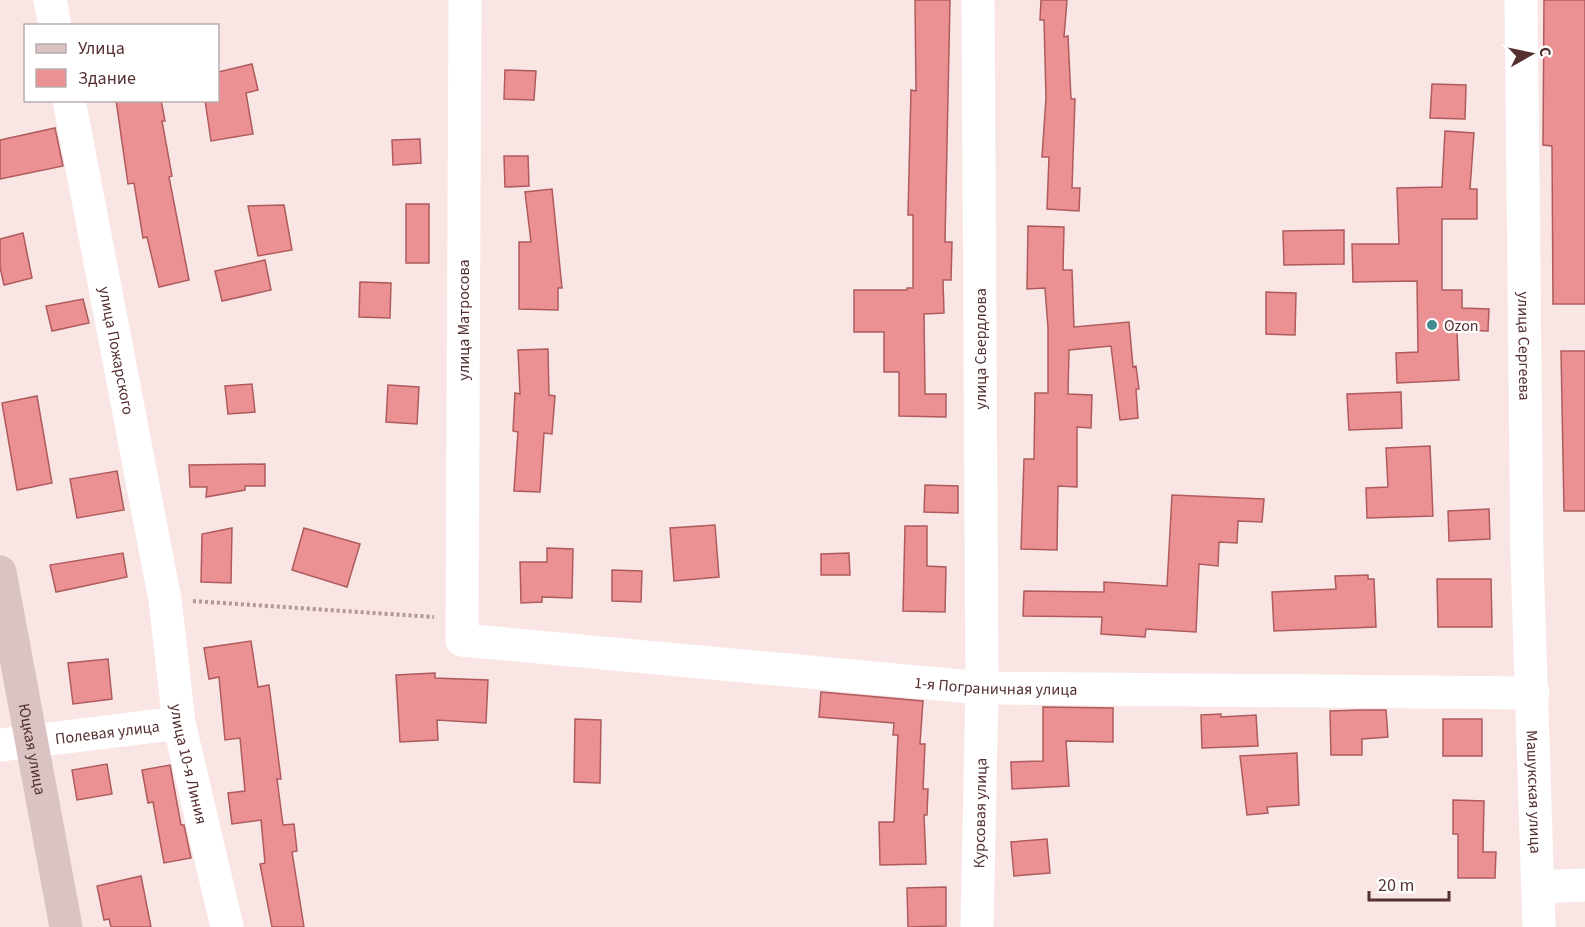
<svg xmlns="http://www.w3.org/2000/svg" width="1585" height="927" viewBox="0 0 1585 927" font-family="'Source Sans 3',sans-serif">
<style>
.building{fill:#eb9193;stroke:#ae5b5d;stroke-width:1.5}
.lines{fill:none;stroke-linecap:round;stroke-linejoin:round}
.path{stroke:#b39797;stroke-width:4;stroke-dasharray:3 3;stroke-linecap:butt}
.minor{stroke:#fff;stroke-width:33}
.major{stroke:#d9c3c3;stroke-width:33}
.poi-dot{fill:#438b8e;stroke:#fff;stroke-width:2}
.labels{text-anchor:middle;stroke-width:4.5;stroke-linejoin:round;paint-order:stroke}
.street-label{font-size:16px;fill:#553031;stroke:#fff}
.poi-label{font-size:16px;fill:#553031;stroke:#fff;text-anchor:start}
</style>
<rect width="100%" height="100%" fill="#f9e5e4"/>
<path class="building" d="M 915,0 L 950,0 L 945,242 L 952,242 L 951,280 L 943,280 L 944,313 L 924,314 L 925,394 L 946,394 L 946,417 L 899,416 L 899,372 L 884,372 L 884,332 L 854,332 L 854,290 L 907,290 L 907,288 L 913,288 L 913,215 L 908,215 L 911,90 L 916,91 Z
M 1041,0 L 1067,0 L 1064,37 L 1068,36 L 1071,99 L 1075,99 L 1072,188 L 1080,188 L 1079,211 L 1047,209 L 1049,157 L 1042,157 L 1046,98 L 1044,20 L 1040,20 Z
M 1544,0 L 1585,0 L 1585,304 L 1553,304 L 1552,146 L 1543,145 Z
M 252,64 L 258,90 L 246,93 L 253,134 L 211,141 L 205,100 L 218,100 L 218,72 Z
M 505,70 L 536,71 L 534,100 L 504,99 Z
M 1432,84 L 1466,85 L 1465,119 L 1430,118 Z
M 116,100 L 161,100 L 165,121 L 162,121 L 172,176 L 169,177 L 189,280 L 159,287 L 147,237 L 143,238 L 134,183 L 128,184 Z
M 55,128 L 63,166 L 0,179 L 0,140 Z
M 1445,131 L 1474,133 L 1470,189 L 1477,189 L 1477,219 L 1442,219 L 1442,290 L 1462,290 L 1462,308 L 1489,309 L 1488,331 L 1462,330 L 1457,332 L 1459,380 L 1397,383 L 1396,353 L 1418,352 L 1417,281 L 1353,282 L 1352,244 L 1399,244 L 1397,188 L 1442,187 Z
M 420,139 L 421,163 L 393,165 L 392,140 Z
M 504,156 L 528,156 L 529,186 L 505,187 Z
M 552,189 L 562,288 L 558,288 L 558,310 L 519,309 L 519,242 L 531,242 L 525,192 Z
M 406,204 L 429,204 L 429,263 L 406,263 Z
M 284,205 L 292,250 L 258,256 L 248,206 Z
M 1028,226 L 1064,227 L 1063,270 L 1072,270 L 1074,327 L 1129,322 L 1133,367 L 1136,366 L 1139,389 L 1136,389 L 1138,418 L 1120,420 L 1111,346 L 1069,350 L 1068,394 L 1092,395 L 1091,428 L 1077,427 L 1077,487 L 1058,486 L 1057,550 L 1021,549 L 1024,459 L 1034,459 L 1035,393 L 1048,393 L 1048,328 L 1045,288 L 1027,289 Z
M 1344,230 L 1344,264 L 1284,265 L 1283,231 Z
M 23,233 L 32,278 L 4,285 L 0,267 L 0,239 Z
M 265,260 L 271,290 L 222,301 L 215,271 Z
M 360,282 L 391,283 L 390,318 L 359,317 Z
M 1266,292 L 1296,293 L 1295,335 L 1266,334 Z
M 83,299 L 89,323 L 52,331 L 46,306 Z
M 548,349 L 549,395 L 555,396 L 552,434 L 544,433 L 540,492 L 514,491 L 518,432 L 513,431 L 515,393 L 520,394 L 518,350 Z
M 1561,351 L 1585,351 L 1585,511 L 1564,511 Z
M 252,384 L 255,412 L 228,414 L 225,386 Z
M 388,385 L 419,387 L 417,424 L 386,422 Z
M 1401,392 L 1402,428 L 1349,430 L 1347,394 Z
M 37,396 L 52,483 L 17,490 L 2,403 Z
M 1430,446 L 1433,516 L 1367,518 L 1366,488 L 1388,487 L 1386,448 Z
M 265,464 L 265,486 L 245,486 L 245,490 L 206,497 L 207,487 L 190,487 L 189,465 Z
M 117,471 L 124,510 L 77,518 L 70,479 Z
M 925,485 L 958,486 L 958,513 L 924,512 Z
M 1172,495 L 1264,499 L 1262,522 L 1238,521 L 1237,543 L 1219,542 L 1218,566 L 1199,564 L 1196,632 L 1146,629 L 1145,637 L 1101,634 L 1102,617 L 1023,616 L 1024,591 L 1104,592 L 1104,582 L 1167,586 Z
M 1489,509 L 1490,539 L 1449,541 L 1448,511 Z
M 715,525 L 719,577 L 674,581 L 670,528 Z
M 905,526 L 927,526 L 927,566 L 946,567 L 945,612 L 903,611 Z
M 232,528 L 231,583 L 201,582 L 202,534 Z
M 304,528 L 360,544 L 347,587 L 292,570 Z
M 547,548 L 573,549 L 572,598 L 542,597 L 542,602 L 521,603 L 520,562 L 547,562 Z
M 123,553 L 127,577 L 56,592 L 50,565 Z
M 849,553 L 850,575 L 821,575 L 821,554 Z
M 612,570 L 642,571 L 641,602 L 612,601 Z
M 1368,575 L 1368,579 L 1374,579 L 1376,627 L 1274,631 L 1272,592 L 1336,589 L 1335,576 Z
M 1437,579 L 1491,579 L 1492,627 L 1438,627 Z
M 251,641 L 258,687 L 269,685 L 281,779 L 277,779 L 283,825 L 294,824 L 297,851 L 292,852 L 304,927 L 272,927 L 260,864 L 265,863 L 261,820 L 232,824 L 228,793 L 245,791 L 240,738 L 225,740 L 219,677 L 209,679 L 204,648 Z
M 108,659 L 112,699 L 73,704 L 68,663 Z
M 435,673 L 435,678 L 488,680 L 486,723 L 437,720 L 438,740 L 400,742 L 396,675 Z
M 821,692 L 923,701 L 920,744 L 925,744 L 923,789 L 928,789 L 927,815 L 924,815 L 926,864 L 880,865 L 879,822 L 894,822 L 898,735 L 893,735 L 894,723 L 819,717 Z
M 1043,707 L 1113,708 L 1113,742 L 1066,741 L 1069,786 L 1012,789 L 1011,762 L 1043,761 Z
M 1361,710 L 1386,710 L 1388,737 L 1362,739 L 1362,755 L 1331,755 L 1330,711 Z
M 1221,714 L 1221,717 L 1256,715 L 1258,746 L 1202,748 L 1201,715 Z
M 575,719 L 601,720 L 600,783 L 574,782 Z
M 1443,719 L 1482,719 L 1482,756 L 1443,756 Z
M 1297,753 L 1299,805 L 1267,807 L 1268,813 L 1247,815 L 1240,756 Z
M 107,764 L 112,794 L 77,800 L 72,770 Z
M 170,765 L 181,825 L 184,825 L 191,858 L 164,863 L 153,802 L 148,803 L 142,770 Z
M 1453,800 L 1484,801 L 1483,852 L 1496,852 L 1495,878 L 1458,878 L 1458,834 L 1453,834 Z
M 1047,839 L 1050,873 L 1014,876 L 1011,842 Z
M 141,876 L 151,927 L 111,927 L 109,919 L 104,920 L 97,886 Z
M 946,887 L 946,926 L 908,927 L 907,888 Z"/>
<g class="lines">
<path class="path" d="M 193,601 L 434,617"/>
<g class="minor">
<path d="M 50,0 L 55,26"/>
<path id="s1" d="M 465,0 L 462,640 L 982,688 L 1533,693"/>
<path id="s2" d="M 1521,0 L 1527,558 L 1539,927"/>
<path id="s3" d="M 69,100 L 165,600 L 179,723 L 227,927"/>
<path id="s4" d="M 0,745 L 179,723"/>
<path d="M 1538,887 L 1585,885"/>
<path id="s5" d="M 977,927 L 982,688 L 978,0"/>
</g>
<path class="major" id="s6" d="M 0,572 L 66,927"/>
</g>
<circle class="poi-dot" cx="1432" cy="325" r="6"/>
<g class="labels">
<g class="street-label">
<text transform="translate(463 320) rotate(-90)" y="6">улица Матросова</text>
<text dy="6" stroke="none"><textPath href="#s2" startOffset="346">улица Сергеева</textPath></text>
<text transform="translate(980 349) rotate(-90)" y="6">улица Свердлова</text>
<text dy="6" stroke="none"><textPath href="#s3" startOffset="255">улица Пожарского</textPath></text>
<text dy="6" stroke="none"><textPath href="#s1" startOffset="1176">1-я Пограничная улица</textPath></text>
<text dy="6" stroke="none"><textPath href="#s4" startOffset="108">Полевая улица</textPath></text>
<text dy="6" stroke="none"><textPath href="#s6" startOffset="180">Юцкая улица</textPath></text>
<text dy="6" stroke="none"><textPath href="#s3" startOffset="675">улица 10-я Линия</textPath></text>
<text dy="6" stroke="none"><textPath href="#s2" startOffset="792">Машукская улица</textPath></text>
<text dy="6" stroke="none"><textPath href="#s5" startOffset="114">Курсовая улица</textPath></text>
</g>
<g class="poi-label">
<text x="1444" y="331">Ozon</text>
</g>
</g>
<rect x="24" y="24" width="195" height="78" fill="#ffffff" stroke="#bbacad" stroke-width="1.5"/>
<rect x="36" y="44" width="30" height="9" fill="#d9c3c3" stroke="#bbacad" stroke-width="1.5"/>
<text x="78" y="54" font-size="18" fill="#553031">Улица</text>
<rect x="36" y="69" width="30" height="18" fill="#eb9193" stroke="#bbacad" stroke-width="1.5"/>
<text x="78" y="84" font-size="18" fill="#553031">Здание</text>
<g transform="translate(1531 54) rotate(81)" stroke="#ffffff" stroke-width="4.5" paint-order="stroke">
<path d="M0-4.5L10 22L0 15L-10 22Z" fill="#553031"/>
<text y="-9" font-size="16" font-weight="bold" text-anchor="middle" fill="#553031">С</text>
</g>
<path d="M1369 891v9h80v-9" fill="none" stroke="#553031" stroke-width="3"/>
<text x="1378" y="891" font-size="18" fill="#553031" stroke="#ffffff" stroke-width="4.5" paint-order="stroke">20 m</text>
</svg>
